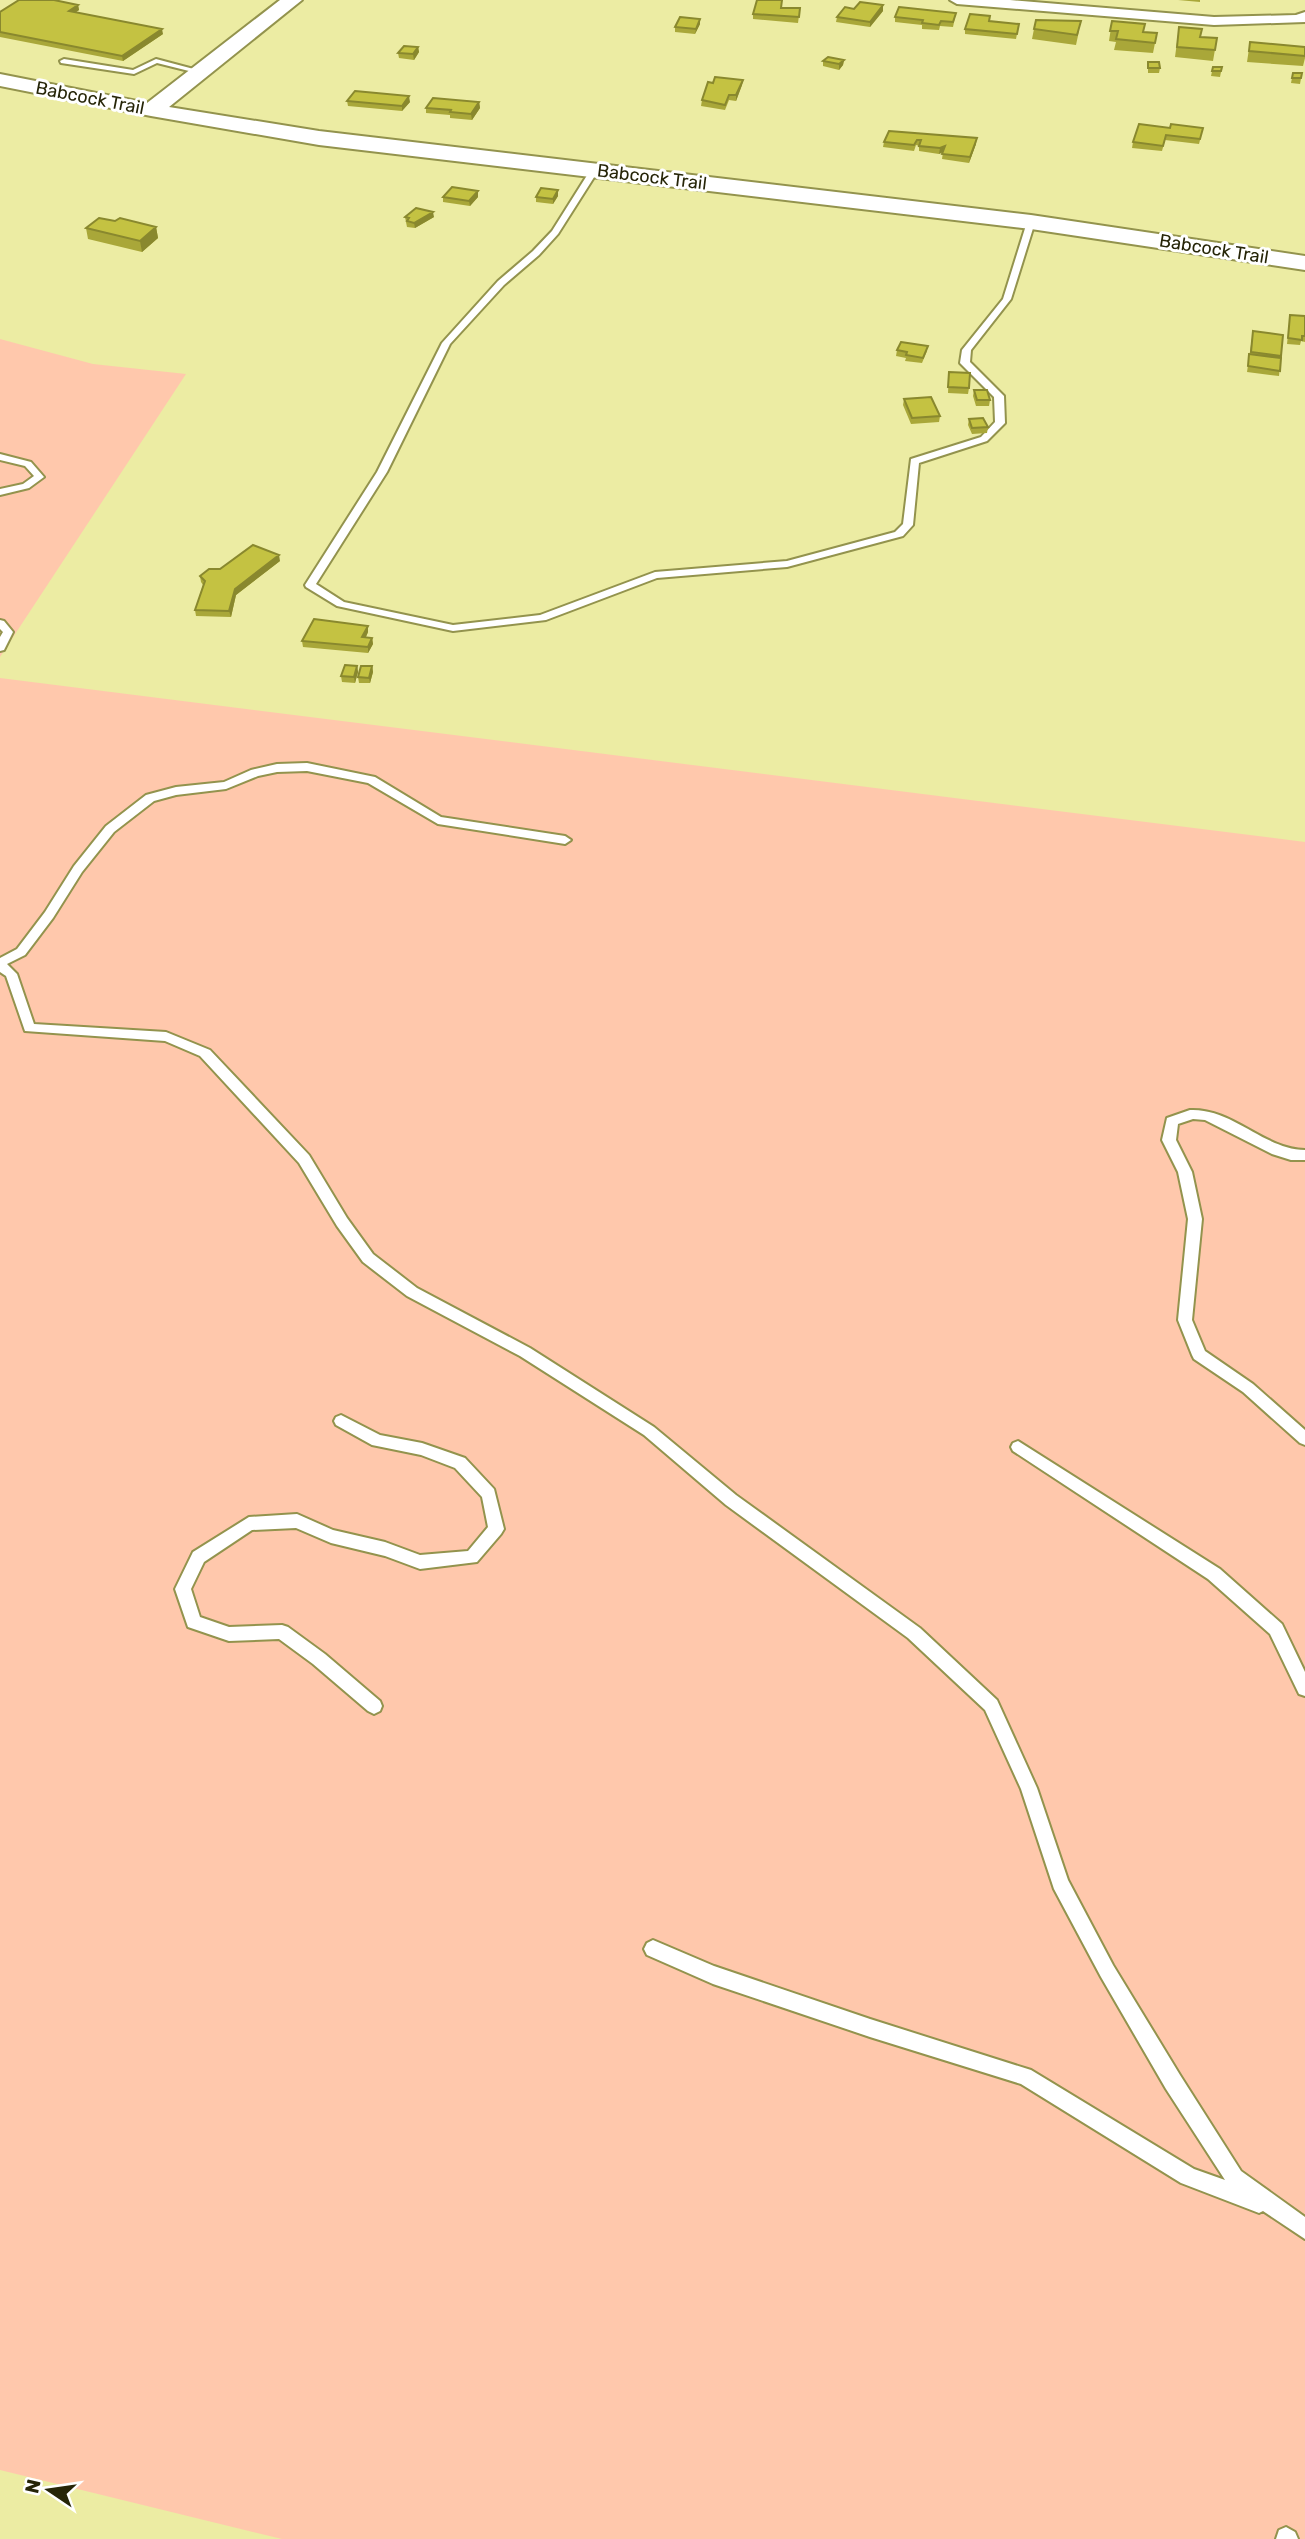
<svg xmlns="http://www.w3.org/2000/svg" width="1305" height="2539" viewBox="0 0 1305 2539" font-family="Rubik,sans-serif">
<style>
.green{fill:#ffc8ac}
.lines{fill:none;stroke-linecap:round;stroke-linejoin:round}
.lane-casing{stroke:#93934d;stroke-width:4}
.street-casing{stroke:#93934d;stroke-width:4}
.secondary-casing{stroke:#93934d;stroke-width:4}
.lane{fill:#fff;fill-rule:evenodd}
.street{fill:#fff;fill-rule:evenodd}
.secondary{fill:#fff;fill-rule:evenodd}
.wall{fill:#a9a739}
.shaded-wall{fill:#89882e}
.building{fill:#c4c242;stroke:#89882e;stroke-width:2}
.labels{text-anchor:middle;stroke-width:6;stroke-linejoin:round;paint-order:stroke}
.far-street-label{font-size:18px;fill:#262508;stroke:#fff}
</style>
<rect width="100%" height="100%" fill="#ececa3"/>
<path class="green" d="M 0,339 L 93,364 L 186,374 L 0,657 Z
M 0,678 L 1305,842 L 1305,2539 L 282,2539 L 0,2470 Z"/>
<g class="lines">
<defs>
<path id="lane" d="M 64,59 L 133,70 L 156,59 L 205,72 L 201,74 L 157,63 L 134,74 L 61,63 L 60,61 Z
M 591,169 L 598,171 L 558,234 L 539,255 L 504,285 L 450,344 L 387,472 L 316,584 L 344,602 L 453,625 L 540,615 L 655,572 L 787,561 L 895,532 L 903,524 L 911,459 L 981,437 L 995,422 L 994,397 L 960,363 L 962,350 L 1003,299 L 1027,222 L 1031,219 L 1035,222 L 1011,299 L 971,350 L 970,362 L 1004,396 L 1005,423 L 987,441 L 919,463 L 913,525 L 903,536 L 787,567 L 657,578 L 546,620 L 453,631 L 337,606 L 306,587 L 305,585 L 377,472 L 442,343 L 498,281 L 533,251 L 552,231 Z
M 0,454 L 31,462 L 44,477 L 29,488 L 0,495 L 0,489 L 23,484 L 34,476 L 25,466 L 0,460 Z
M 0,620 L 4,621 L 13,632 L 4,650 L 0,651 L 0,637 L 3,632 L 0,629 Z
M 307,763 L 375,777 L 441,817 L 565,836 L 571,840 L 565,844 L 438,824 L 368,783 L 307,771 L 277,772 L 258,776 L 226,789 L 176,795 L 154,801 L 114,832 L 82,872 L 53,918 L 25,955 L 7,964 L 17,974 L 34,1024 L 166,1032 L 210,1050 L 309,1155 L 347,1218 L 373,1254 L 417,1288 L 530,1348 L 654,1427 L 736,1495 L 920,1628 L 997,1700 L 1037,1788 L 1068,1880 L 1113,1965 L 1180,2075 L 1241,2171 L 1305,2217 L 1305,2239 L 1263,2211 L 1259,2213 L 1181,2183 L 1021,2084 L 870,2037 L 713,1984 L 647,1955 L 644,1949 L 647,1943 L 653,1940 L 714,1966 L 870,2019 L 1031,2070 L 1194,2169 L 1225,2180 L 1166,2089 L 1101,1977 L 1054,1889 L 1021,1789 L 985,1710 L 908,1638 L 726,1505 L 644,1435 L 520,1356 L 407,1296 L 363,1262 L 337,1226 L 299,1163 L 200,1056 L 165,1041 L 25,1031 L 6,976 L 0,972 L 0,958 L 17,949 L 45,912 L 74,866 L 106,826 L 146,795 L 176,787 L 224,782 L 251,770 L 277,764 Z
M 1190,1110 C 1233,1108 1263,1149 1305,1150 L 1305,1160 L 1291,1160 L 1272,1154 L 1205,1120 L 1193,1119 L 1178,1124 L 1176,1140 L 1192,1172 L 1202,1219 L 1192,1320 L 1205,1351 L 1253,1384 L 1305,1430 L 1305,1445 L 1300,1443 L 1243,1392 L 1194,1359 L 1192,1355 L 1178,1320 L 1188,1219 L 1178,1172 L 1162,1140 L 1167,1118 Z
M 341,1415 L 380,1435 L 422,1443 L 465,1458 L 494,1489 L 504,1529 L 501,1534 L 477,1562 L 420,1569 L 385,1556 L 331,1543 L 296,1528 L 252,1530 L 204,1562 L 191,1589 L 200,1617 L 229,1627 L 282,1625 L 288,1627 L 325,1654 L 380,1701 L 382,1706 L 380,1711 L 374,1714 L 368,1711 L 313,1664 L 279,1639 L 229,1641 L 188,1627 L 175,1589 L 193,1552 L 249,1517 L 297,1514 L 333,1530 L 385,1542 L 420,1555 L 468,1551 L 488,1527 L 482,1497 L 455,1468 L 421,1455 L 372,1445 L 336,1425 L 334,1421 L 336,1417 Z
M 1018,1441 L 1220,1569 L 1282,1624 L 1305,1672 L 1305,1696 L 1299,1694 L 1270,1634 L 1208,1579 L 1013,1451 L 1011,1447 L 1013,1443 Z
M 1286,2527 L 1295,2532 L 1298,2539 L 1276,2539 L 1279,2530 Z"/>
<path id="street" d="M 950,0 L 1010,0 L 1214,17 L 1296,15 L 1305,12 L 1305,22 L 1214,25 L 957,4 Z"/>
<path id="secondary" d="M 280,0 L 302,0 L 169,107 L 319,131 L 1031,215 L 1305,256 L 1305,270 L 1031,229 L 319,145 L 151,116 L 0,86 L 0,74 L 147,103 Z"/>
</defs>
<use href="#lane" class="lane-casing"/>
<use href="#street" class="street-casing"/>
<use href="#secondary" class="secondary-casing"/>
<use href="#lane" class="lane"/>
<use href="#street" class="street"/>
<use href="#secondary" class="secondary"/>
</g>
<path class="wall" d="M 1178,0 L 1200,0 L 1200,2 Z
M 78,5 L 79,10 L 76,12 L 163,34 L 123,61 L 0,37 L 0,12 Z
M 782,8 L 800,8 L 798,23 L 753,19 L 753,14 Z
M 883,11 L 870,27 L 836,22 L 837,17 Z
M 956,13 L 953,27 L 940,26 L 939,30 L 922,29 L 922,25 L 895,22 L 895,17 Z
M 990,16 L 989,21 L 1019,24 L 1016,39 L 965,34 L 965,29 Z
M 700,19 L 700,24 L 695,34 L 675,32 L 675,27 Z
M 1112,21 L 1143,32 L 1157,33 L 1153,53 L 1114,50 L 1116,42 L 1109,41 Z
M 1179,27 L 1200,37 L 1217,38 L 1213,61 L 1175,57 Z
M 1034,29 L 1079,31 L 1076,45 L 1032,39 Z
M 1250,42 L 1305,47 L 1305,58 L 1303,66 L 1247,62 Z
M 418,47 L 419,52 L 414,60 L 399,58 L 398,53 Z
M 844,60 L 843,65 L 839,70 L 823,66 L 823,61 Z
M 1148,62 L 1160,68 L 1159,73 L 1148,73 Z
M 1213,67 L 1222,67 L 1220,77 L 1211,76 Z
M 1302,73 L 1300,84 L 1291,83 L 1292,78 Z
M 743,80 L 742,85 L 736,101 L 729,100 L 725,110 L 701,106 L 702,100 L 713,83 Z
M 347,101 L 410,102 L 402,111 L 348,106 Z
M 479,102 L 480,108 L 472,120 L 450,118 L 450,115 L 426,113 L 426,108 Z
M 1170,128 L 1203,128 L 1199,144 L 1165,140 L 1162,151 L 1132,148 L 1133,142 Z
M 889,131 L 976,144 L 969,163 L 942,159 L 943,152 L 939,154 L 919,151 L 919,146 L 916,145 L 914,151 L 883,147 L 884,142 Z
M 558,190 L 558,196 L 553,204 L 536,202 L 536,197 Z
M 443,197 L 478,197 L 470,206 L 443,202 Z
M 405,217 L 434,217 L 415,228 L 407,227 Z
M 115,221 L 156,227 L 158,238 L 142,252 L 88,239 L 86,228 Z
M 1290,315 L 1305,316 L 1305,342 L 1301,341 L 1300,345 L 1287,344 Z
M 1253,331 L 1283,335 L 1279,376 L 1247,372 Z
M 897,350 L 927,351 L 922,363 L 905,361 L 906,358 L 896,356 Z
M 949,372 L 969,388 L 968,394 L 948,393 Z
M 974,390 L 990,400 L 989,406 L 976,406 L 973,396 Z
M 904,399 L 940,416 L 939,422 L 911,424 L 903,405 Z
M 969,419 L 988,427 L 987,433 L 972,434 L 968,425 Z
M 280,561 L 236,595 L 231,617 L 196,616 L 195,610 L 203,585 L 201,582 L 200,576 L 220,569 Z
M 368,632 L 366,637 L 372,638 L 373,644 L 368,653 L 303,647 L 302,641 Z
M 357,666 L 358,672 L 355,683 L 342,682 L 341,676 Z
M 372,666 L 373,672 L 370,683 L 359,683 L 358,677 Z"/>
<path class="shaded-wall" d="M 78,5 L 79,10 L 70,16 L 69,11 Z
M 883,5 L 883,11 L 870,27 L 870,22 Z
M 700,19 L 700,24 L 695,34 L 696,29 Z
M 162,29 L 163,34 L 123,61 L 122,56 Z
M 418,47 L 419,52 L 414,60 L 413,54 Z
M 844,60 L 843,65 L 839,70 L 839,64 Z
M 743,80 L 742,85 L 736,101 L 736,95 Z
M 409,96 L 410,102 L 402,111 L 402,106 Z
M 479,102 L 480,108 L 472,120 L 471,114 Z
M 977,138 L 976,144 L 969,163 L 970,157 Z
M 945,146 L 945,151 L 939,154 L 940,148 Z
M 558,190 L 558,196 L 553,204 L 553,199 Z
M 478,191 L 478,197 L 470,206 L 469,201 Z
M 433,212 L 434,217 L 415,228 L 414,223 Z
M 156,227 L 158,238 L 142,252 L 140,241 Z
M 279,555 L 280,561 L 236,595 L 231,617 L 229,611 L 235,589 Z
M 368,626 L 368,632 L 363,643 L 362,637 Z
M 372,638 L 373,644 L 368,653 L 368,647 Z
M 357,666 L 358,672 L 355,683 L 354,677 Z
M 372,666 L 373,672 L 370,683 L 369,678 Z"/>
<path class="building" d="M 19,0 L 54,0 L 78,5 L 69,11 L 162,29 L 122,56 L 0,32 L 0,12 Z
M 757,0 L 782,0 L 781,8 L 800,8 L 799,17 L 753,14 Z
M 860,2 L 883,5 L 870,22 L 837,17 L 845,7 L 854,9 Z
M 899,7 L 956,13 L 953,22 L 941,21 L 939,25 L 922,23 L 923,20 L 895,17 Z
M 970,14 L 990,16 L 989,21 L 1019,24 L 1017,34 L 965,29 Z
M 680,17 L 700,19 L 696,29 L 675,27 Z
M 1036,20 L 1081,21 L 1077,35 L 1034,29 Z
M 1112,21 L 1145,24 L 1143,32 L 1157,33 L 1155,43 L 1116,39 L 1118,31 L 1110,31 Z
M 1179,27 L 1202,29 L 1200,37 L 1217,38 L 1215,50 L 1177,47 Z
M 1250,42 L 1305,47 L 1305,56 L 1249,51 Z
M 404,46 L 418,47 L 413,54 L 398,53 Z
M 828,57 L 844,60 L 839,64 L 823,61 Z
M 1148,62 L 1159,62 L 1160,68 L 1148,68 Z
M 1213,67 L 1222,67 L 1221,71 L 1212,71 Z
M 1293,73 L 1302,73 L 1301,78 L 1292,78 Z
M 715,77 L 743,80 L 736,95 L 729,95 L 725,105 L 702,100 L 708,82 L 713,83 Z
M 355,91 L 409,96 L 402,106 L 347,101 Z
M 433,98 L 479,102 L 471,114 L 450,112 L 451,110 L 426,108 Z
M 1139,124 L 1170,128 L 1171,124 L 1203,128 L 1200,139 L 1166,135 L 1163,146 L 1133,142 Z
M 889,131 L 977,138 L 970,157 L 942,154 L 945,146 L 940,148 L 919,146 L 921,140 L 917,140 L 914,145 L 884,142 Z
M 452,187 L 478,191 L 469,201 L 443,197 Z
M 541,188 L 558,190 L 553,199 L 536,197 Z
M 416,208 L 433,212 L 414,223 L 407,221 L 409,218 L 405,217 Z
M 99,218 L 115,221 L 120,218 L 156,227 L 140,241 L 86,228 Z
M 1290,315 L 1305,316 L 1305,336 L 1302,336 L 1302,340 L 1288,338 Z
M 1253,331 L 1283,335 L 1281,356 L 1251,352 Z
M 901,342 L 928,346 L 923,358 L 906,355 L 907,352 L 897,350 Z
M 1249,354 L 1281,358 L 1280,371 L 1248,366 Z
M 949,372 L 970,373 L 969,388 L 948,387 Z
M 974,390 L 987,390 L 990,400 L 977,400 Z
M 931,397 L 940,416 L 912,418 L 904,399 Z
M 983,418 L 988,427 L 972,428 L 969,419 Z
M 253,545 L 279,555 L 235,589 L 229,611 L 195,610 L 205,581 L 200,576 L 209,569 L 220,569 Z
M 314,619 L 368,626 L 362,637 L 372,638 L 368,647 L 302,641 Z
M 345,665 L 357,666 L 354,677 L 341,676 Z
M 361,666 L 372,666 L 369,678 L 358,677 Z"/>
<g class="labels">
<g class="far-street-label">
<text transform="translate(90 98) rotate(11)" y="6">Babcock Trail</text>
<text transform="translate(652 177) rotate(7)" y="6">Babcock Trail</text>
<text transform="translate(1214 249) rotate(9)" y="6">Babcock Trail</text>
</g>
</g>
<g transform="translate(49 2490) rotate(283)" stroke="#ffffff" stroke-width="5" paint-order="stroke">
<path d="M0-5L12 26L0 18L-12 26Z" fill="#262508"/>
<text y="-10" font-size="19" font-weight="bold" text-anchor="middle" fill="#262508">N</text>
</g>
</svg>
